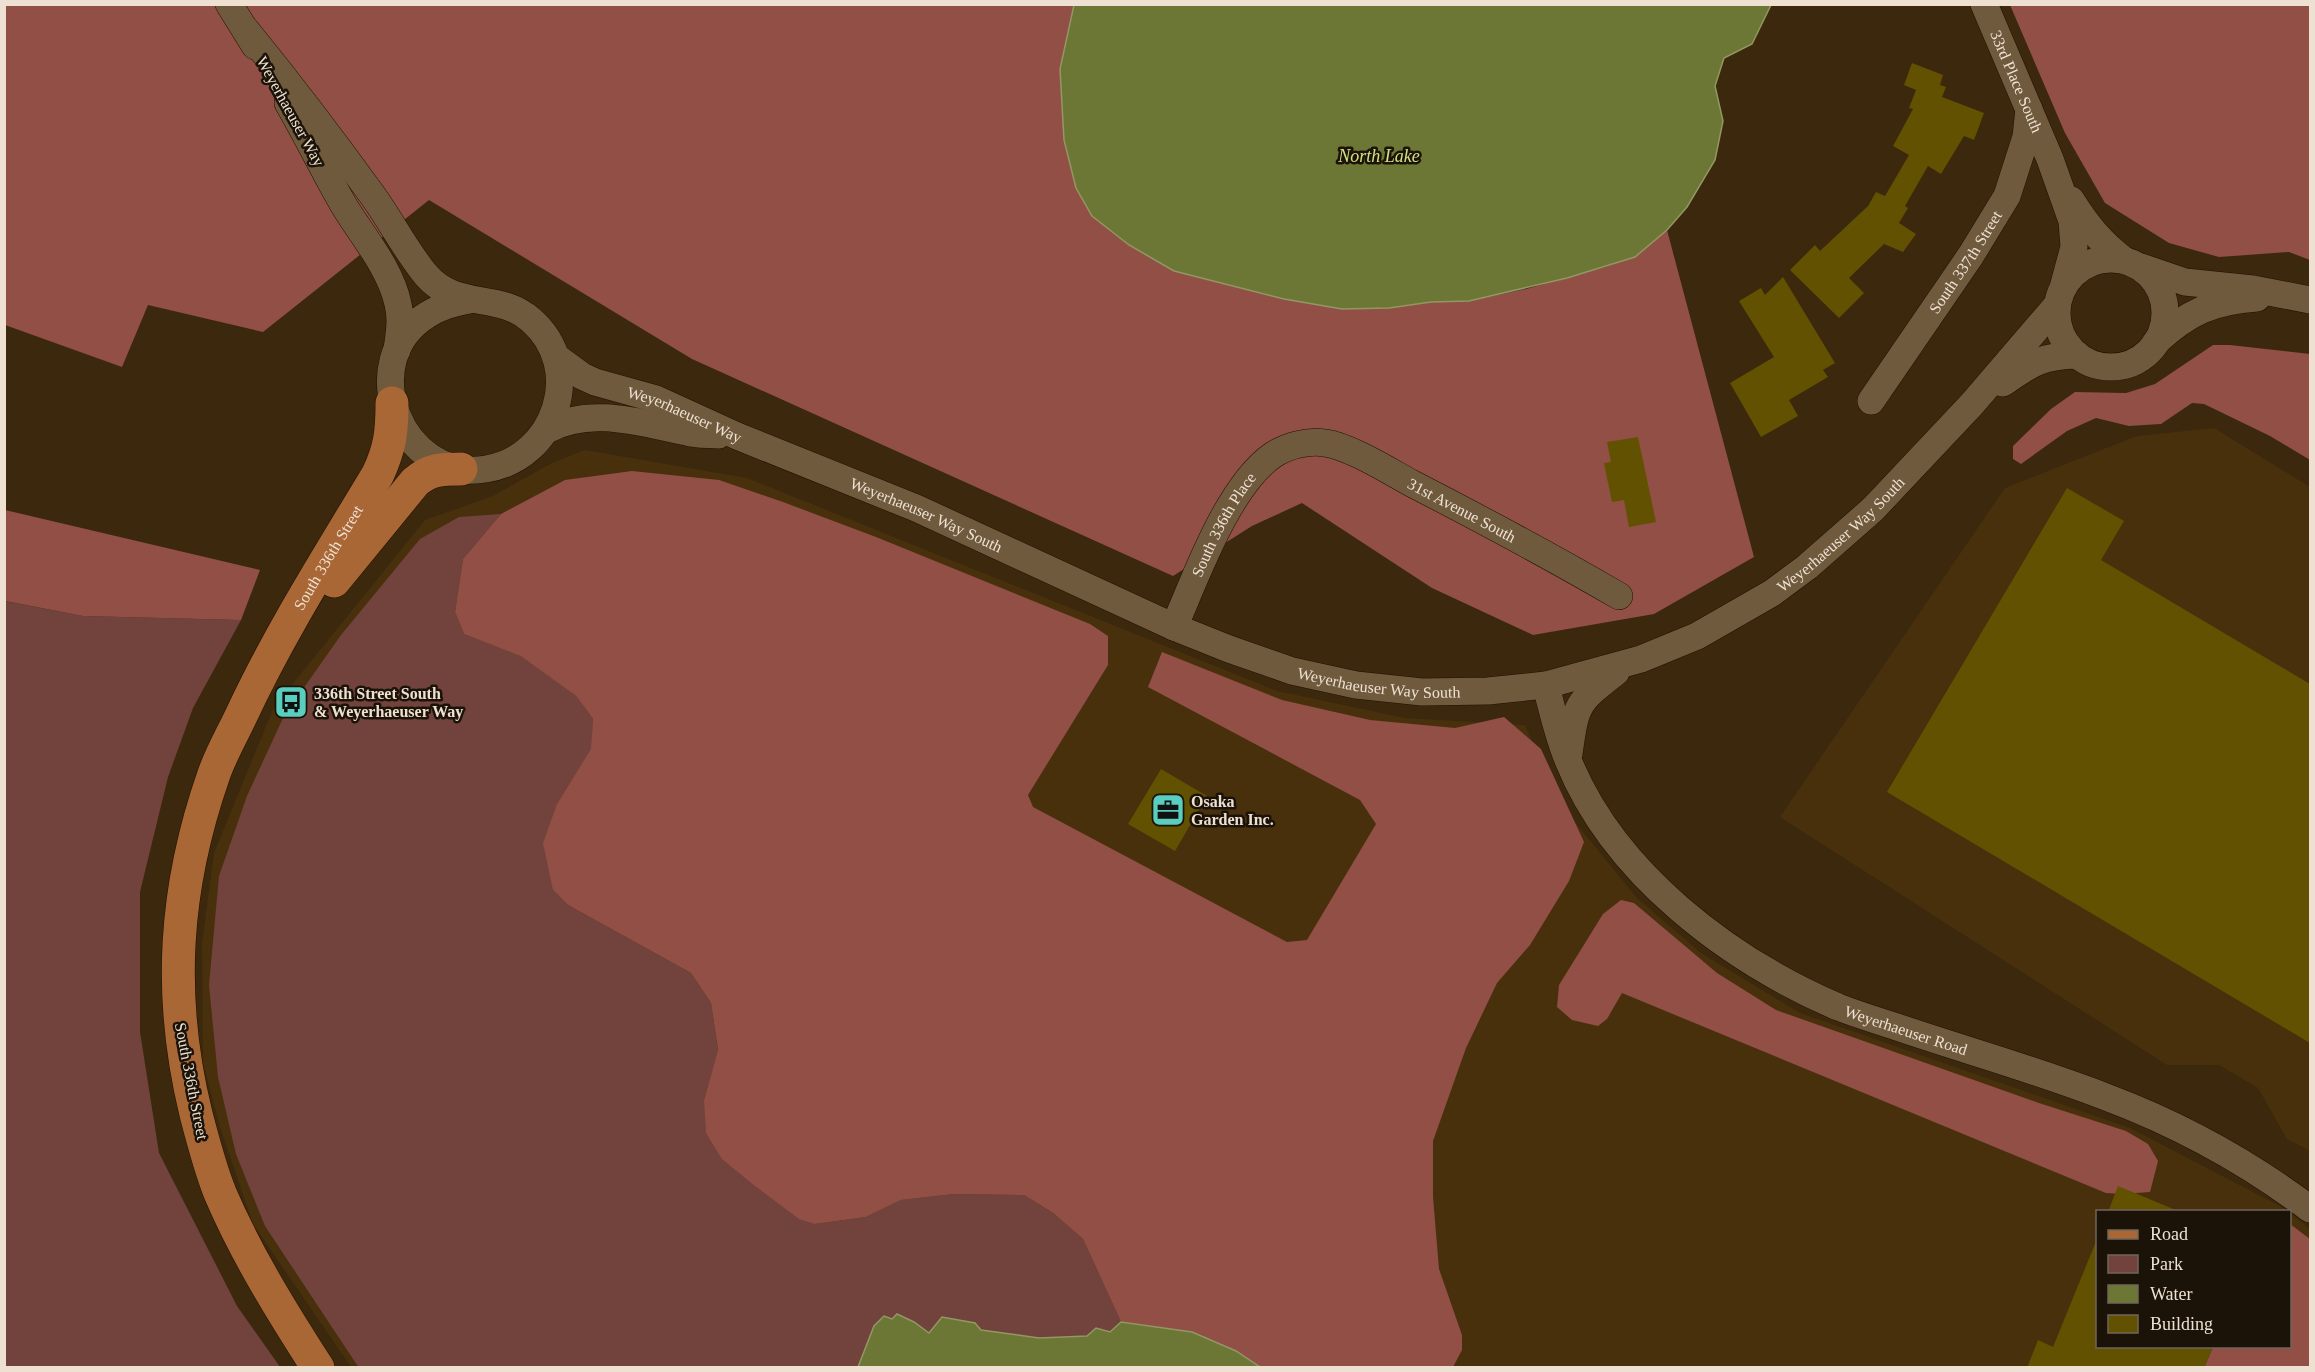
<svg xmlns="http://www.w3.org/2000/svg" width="2315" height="1372" viewBox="0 0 2315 1372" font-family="Georgia,serif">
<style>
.built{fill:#48300d}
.green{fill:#72433c}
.forest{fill:#914f46}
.water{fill:#6c7735;stroke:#939764;stroke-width:1.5}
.building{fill:#625100}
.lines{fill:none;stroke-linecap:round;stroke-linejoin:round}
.minor-casing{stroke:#221000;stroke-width:28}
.major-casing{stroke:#221000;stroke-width:34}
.minor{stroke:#6f5a3e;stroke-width:27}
.major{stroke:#a96736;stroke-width:33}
.labels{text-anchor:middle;stroke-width:5;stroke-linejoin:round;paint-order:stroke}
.street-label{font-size:16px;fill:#eee1d2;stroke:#1c1308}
.poi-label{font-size:16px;font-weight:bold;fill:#eee1d2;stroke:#1c1308;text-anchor:start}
.water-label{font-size:18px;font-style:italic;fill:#d0e081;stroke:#1c1308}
</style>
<rect width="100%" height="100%" fill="#3b280d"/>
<path class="built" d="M 2214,428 L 2310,487 L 2310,1151 L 2287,1139 L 2258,1088 L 2219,1065 L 2167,1065 L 1780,817 L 2005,488 L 2137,436 Z
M 585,450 L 747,478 L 1277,691 L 1405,718 L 1525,725 L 1557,800 L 1636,897 L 1701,953 L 1800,1013 L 2130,1128 L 2278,1205 L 2288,1211 L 2098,1212 L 2098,1346 L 2290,1346 L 2290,1213 L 2310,1229 L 2310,1367 L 351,1367 L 253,1224 L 220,1127 L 203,1063 L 202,943 L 214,853 L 274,707 L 425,520 L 493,496 L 552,463 Z"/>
<path class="green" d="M 501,514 L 463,559 L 455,612 L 464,634 L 521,655 L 576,696 L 593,719 L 592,749 L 557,804 L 553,890 L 568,905 L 691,973 L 711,1003 L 718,1051 L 704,1100 L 815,1224 L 866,1217 L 901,1200 L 954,1194 L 1024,1195 L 1053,1213 L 1083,1239 L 1121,1322 L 1110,1332 L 1096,1328 L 1087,1336 L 1039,1338 L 981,1330 L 929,1333 L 914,1322 L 892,1319 L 874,1326 L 858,1367 L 359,1368 L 265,1226 L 236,1154 L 218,1077 L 209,985 L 219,876 L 247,796 L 284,716 L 341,635 L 420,539 L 459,517 Z
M 4,601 L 83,616 L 241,620 L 193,708 L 168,777 L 140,892 L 140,1032 L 159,1153 L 237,1306 L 280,1367 L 5,1367 Z"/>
<path class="forest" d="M 4,5 L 1074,5 L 1076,188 L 1092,216 L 1129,245 L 1174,271 L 1284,299 L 1469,301 L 1526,289 L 1605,267 L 1635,257 L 1667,230 L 1754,557 L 1654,614 L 1533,635 L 1432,588 L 1302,503 L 1252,526 L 1173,576 L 692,359 L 429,200 L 263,332 L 148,305 L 122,367 L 5,325 Z
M 2010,5 L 2310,5 L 2310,260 L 2289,252 L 2219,257 L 2169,243 L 2105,203 L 2065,133 Z
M 2213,345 L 2230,345 L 2310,354 L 2310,460 L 2270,436 L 2204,404 L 2192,403 L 2161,424 L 2129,426 L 2096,418 L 2067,431 L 2021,464 L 2013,459 L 2013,446 L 2051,409 L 2075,392 L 2126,393 L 2155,384 Z
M 632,471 L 719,480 L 783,502 L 876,537 L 1090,624 L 1108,636 L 1108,665 L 1028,795 L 1033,807 L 1287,942 L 1307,940 L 1376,824 L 1360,800 L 1148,687 L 1162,652 L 1282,700 L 1370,720 L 1455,728 L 1504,717 L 1541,749 L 1584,842 L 1569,881 L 1530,945 L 1497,983 L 1466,1048 L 1433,1141 L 1433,1197 L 1439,1269 L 1462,1335 L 1462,1350 L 1453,1367 L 1260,1367 L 1236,1351 L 1192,1332 L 1121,1322 L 1083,1239 L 1053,1213 L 1024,1195 L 954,1194 L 901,1200 L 866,1217 L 815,1224 L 799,1219 L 755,1186 L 722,1159 L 706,1133 L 704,1100 L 718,1050 L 711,1003 L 691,973 L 568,905 L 553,890 L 543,843 L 557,804 L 591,749 L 593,719 L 576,696 L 521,656 L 464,634 L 455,612 L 463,559 L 501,514 L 565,480 Z
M 5,510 L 260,570 L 241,620 L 83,616 L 5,601 Z
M 1621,900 L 1634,903 L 1717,973 L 1776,1010 L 2039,1103 L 2126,1131 L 2148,1144 L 2158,1161 L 2150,1192 L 2122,1194 L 2106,1193 L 1622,993 L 1607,1019 L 1598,1026 L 1572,1020 L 1557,1007 L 1559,985 L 1603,914 Z
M 2290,1224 L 2310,1239 L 2310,1367 L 2204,1368 L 2213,1347 L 2290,1346 Z"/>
<path class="water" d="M 1074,5 L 1074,4 L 1771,5 L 1752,44 L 1724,58 L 1715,86 L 1723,121 L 1715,160 L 1687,207 L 1667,230 L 1635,257 L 1567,278 L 1469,301 L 1431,302 L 1389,308 L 1342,309 L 1284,299 L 1174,271 L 1129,245 L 1092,216 L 1076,188 L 1064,140 L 1060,69 Z
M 897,1314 L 914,1322 L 929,1333 L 942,1317 L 975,1323 L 981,1330 L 1039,1338 L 1087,1336 L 1096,1328 L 1110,1332 L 1121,1322 L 1192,1332 L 1236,1351 L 1260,1367 L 858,1367 L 874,1326 L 884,1316 L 892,1319 Z"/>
<path class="building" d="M 1912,63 L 1943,75 L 1940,85 L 1946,87 L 1942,97 L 1984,113 L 1974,140 L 1964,136 L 1941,174 L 1928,166 L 1905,206 L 1908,208 L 1899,223 L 1916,234 L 1903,252 L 1884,244 L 1849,278 L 1864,293 L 1839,318 L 1790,270 L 1815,245 L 1820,251 L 1868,206 L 1876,192 L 1885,196 L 1909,155 L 1893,146 L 1913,109 L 1909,108 L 1916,90 L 1904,85 Z
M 1783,277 L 1835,363 L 1823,370 L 1828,377 L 1789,400 L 1798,416 L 1761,437 L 1730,383 L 1774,357 L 1739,301 L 1761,288 L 1765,295 Z
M 1638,437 L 1656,522 L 1629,527 L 1624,500 L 1612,502 L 1604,463 L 1611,462 L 1607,442 Z
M 2067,488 L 2124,521 L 2101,560 L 2310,684 L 2310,1043 L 1887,792 Z
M 1161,769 L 1207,796 L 1175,851 L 1128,824 Z
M 2118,1186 L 2178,1211 L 2178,1212 L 2108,1212 Z
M 2097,1239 L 2097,1347 L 2213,1347 L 2204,1368 L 2027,1368 L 2038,1340 L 2053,1347 Z"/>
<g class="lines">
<defs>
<g id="minor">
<path d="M 229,4 L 255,46"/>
<path id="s1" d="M 1984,4 L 2050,159 L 2072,221 L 2074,247 L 2064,284"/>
<path d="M 246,30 C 290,84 332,139 373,196 C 391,221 406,251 426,275 C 457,311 498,291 531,320 C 586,368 556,458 486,469 C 401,483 353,361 427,315 C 441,306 454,303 469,300"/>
<path d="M 288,103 C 307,136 324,171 343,204 C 362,236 390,267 398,304 C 402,320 399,334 397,350"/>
<path d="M 2071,200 C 2086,224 2101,243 2124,260"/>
<circle cx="2111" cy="313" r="54"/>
<path d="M 2141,267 L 2185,282 L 2253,289 L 2310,300"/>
<path d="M 2156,342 C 2188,312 2213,301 2257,298"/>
<path id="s2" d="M 556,357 L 582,376 L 595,382 L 656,399 L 737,436 L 916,508 L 1174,627 L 1229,649 L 1292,671 L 1356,685 L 1422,692 L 1488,691 L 1546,685 L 1641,659 L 1697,636 L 1772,593 L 1807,567 L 1873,509 L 1972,404 L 2057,305"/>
<path d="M 2003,383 C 2032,363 2041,356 2077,355"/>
<path id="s3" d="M 1871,401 L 1971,255 L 2007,196 L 2026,137 L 2029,109"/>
<path d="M 547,430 C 590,406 641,423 687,432 C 697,435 708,434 719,435"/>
<path id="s4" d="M 1174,627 C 1196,577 1228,486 1273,455 C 1287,446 1308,440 1325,443 C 1349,446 1389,471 1411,483 C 1481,519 1550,556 1619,596"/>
<path id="s5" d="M 1546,685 C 1552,710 1558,736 1568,760 C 1614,874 1729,960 1838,1007 C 1856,1014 1875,1020 1894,1026 C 1964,1050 2037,1070 2106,1097 C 2178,1124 2249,1163 2310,1209"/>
<path d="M 1569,754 C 1576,704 1576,703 1616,672"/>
</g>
<g id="major">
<path d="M 334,581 L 415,482 C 430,469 442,469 461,469"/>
<path id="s6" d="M 318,1368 C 282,1312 246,1254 220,1193 C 210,1168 203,1141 196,1114 C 167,996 174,888 214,774 C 221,754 232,735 241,716 C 280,632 330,554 378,474 C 390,448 392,432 392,403"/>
</g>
</defs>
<use href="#minor" class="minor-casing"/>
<use href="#major" class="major-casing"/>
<use href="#minor" class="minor"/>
<use href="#major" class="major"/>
</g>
<defs>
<symbol id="bus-square" viewBox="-11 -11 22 22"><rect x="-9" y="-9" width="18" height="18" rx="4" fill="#59cebe" stroke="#1c1308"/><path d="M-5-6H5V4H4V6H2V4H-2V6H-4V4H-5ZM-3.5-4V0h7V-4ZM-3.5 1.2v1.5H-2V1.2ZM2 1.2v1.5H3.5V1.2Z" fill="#111"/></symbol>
<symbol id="office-square" viewBox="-11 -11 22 22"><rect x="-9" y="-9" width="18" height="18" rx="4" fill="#59cebe" stroke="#1c1308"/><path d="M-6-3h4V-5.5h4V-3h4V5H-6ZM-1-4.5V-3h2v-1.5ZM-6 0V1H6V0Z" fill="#111"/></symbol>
</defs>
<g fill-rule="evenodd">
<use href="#bus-square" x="272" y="683" width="38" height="38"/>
<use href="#office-square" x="1149" y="791" width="38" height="38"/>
</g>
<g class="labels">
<g class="street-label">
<text dy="6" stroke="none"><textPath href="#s1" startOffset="84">33rd Place South</textPath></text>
<text transform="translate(291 111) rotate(61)" y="6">Weyerhaeuser Way</text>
<text dy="6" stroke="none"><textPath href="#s3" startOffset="168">South 337th Street</textPath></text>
<text dy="6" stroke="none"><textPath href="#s2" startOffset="142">Weyerhaeuser Way</textPath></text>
<text dy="6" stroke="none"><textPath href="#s4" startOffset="408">31st Avenue South</textPath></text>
<text dy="6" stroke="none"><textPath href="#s2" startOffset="404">Weyerhaeuser Way South</textPath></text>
<text dy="6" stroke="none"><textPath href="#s4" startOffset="114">South 336th Place</textPath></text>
<text dy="6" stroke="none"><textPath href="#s2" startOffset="1394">Weyerhaeuser Way South</textPath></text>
<text dy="6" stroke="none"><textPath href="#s6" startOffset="874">South 336th Street</textPath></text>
<text dy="6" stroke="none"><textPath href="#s2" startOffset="890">Weyerhaeuser Way South</textPath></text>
<text dy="6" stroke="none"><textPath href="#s5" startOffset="525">Weyerhaeuser Road</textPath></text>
<text transform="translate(192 1081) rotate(79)" y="6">South 336th Street</text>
</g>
<g class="poi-label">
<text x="314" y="699">336th Street South<tspan x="314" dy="18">&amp; Weyerhaeuser Way</tspan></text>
<text x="1191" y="807">Osaka<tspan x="1191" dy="18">Garden Inc.</tspan></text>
</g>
<g class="water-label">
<text x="1379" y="162">North Lake</text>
</g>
</g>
<rect width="2315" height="1372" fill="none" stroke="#eee1d2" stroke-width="12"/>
<rect x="2096" y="1210" width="195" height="138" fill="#1c1308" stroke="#706559" stroke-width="1.5"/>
<rect x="2108" y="1230" width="30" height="9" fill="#a96736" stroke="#706559" stroke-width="1.5"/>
<text x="2150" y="1240" font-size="18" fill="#eee1d2">Road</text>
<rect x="2108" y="1255" width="30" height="18" fill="#72433c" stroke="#706559" stroke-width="1.5"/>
<text x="2150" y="1270" font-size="18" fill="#eee1d2">Park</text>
<rect x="2108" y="1285" width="30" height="18" fill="#6c7735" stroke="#706559" stroke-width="1.5"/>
<text x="2150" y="1300" font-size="18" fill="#eee1d2">Water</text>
<rect x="2108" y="1315" width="30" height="18" fill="#625100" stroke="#706559" stroke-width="1.5"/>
<text x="2150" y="1330" font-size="18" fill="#eee1d2">Building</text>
</svg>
